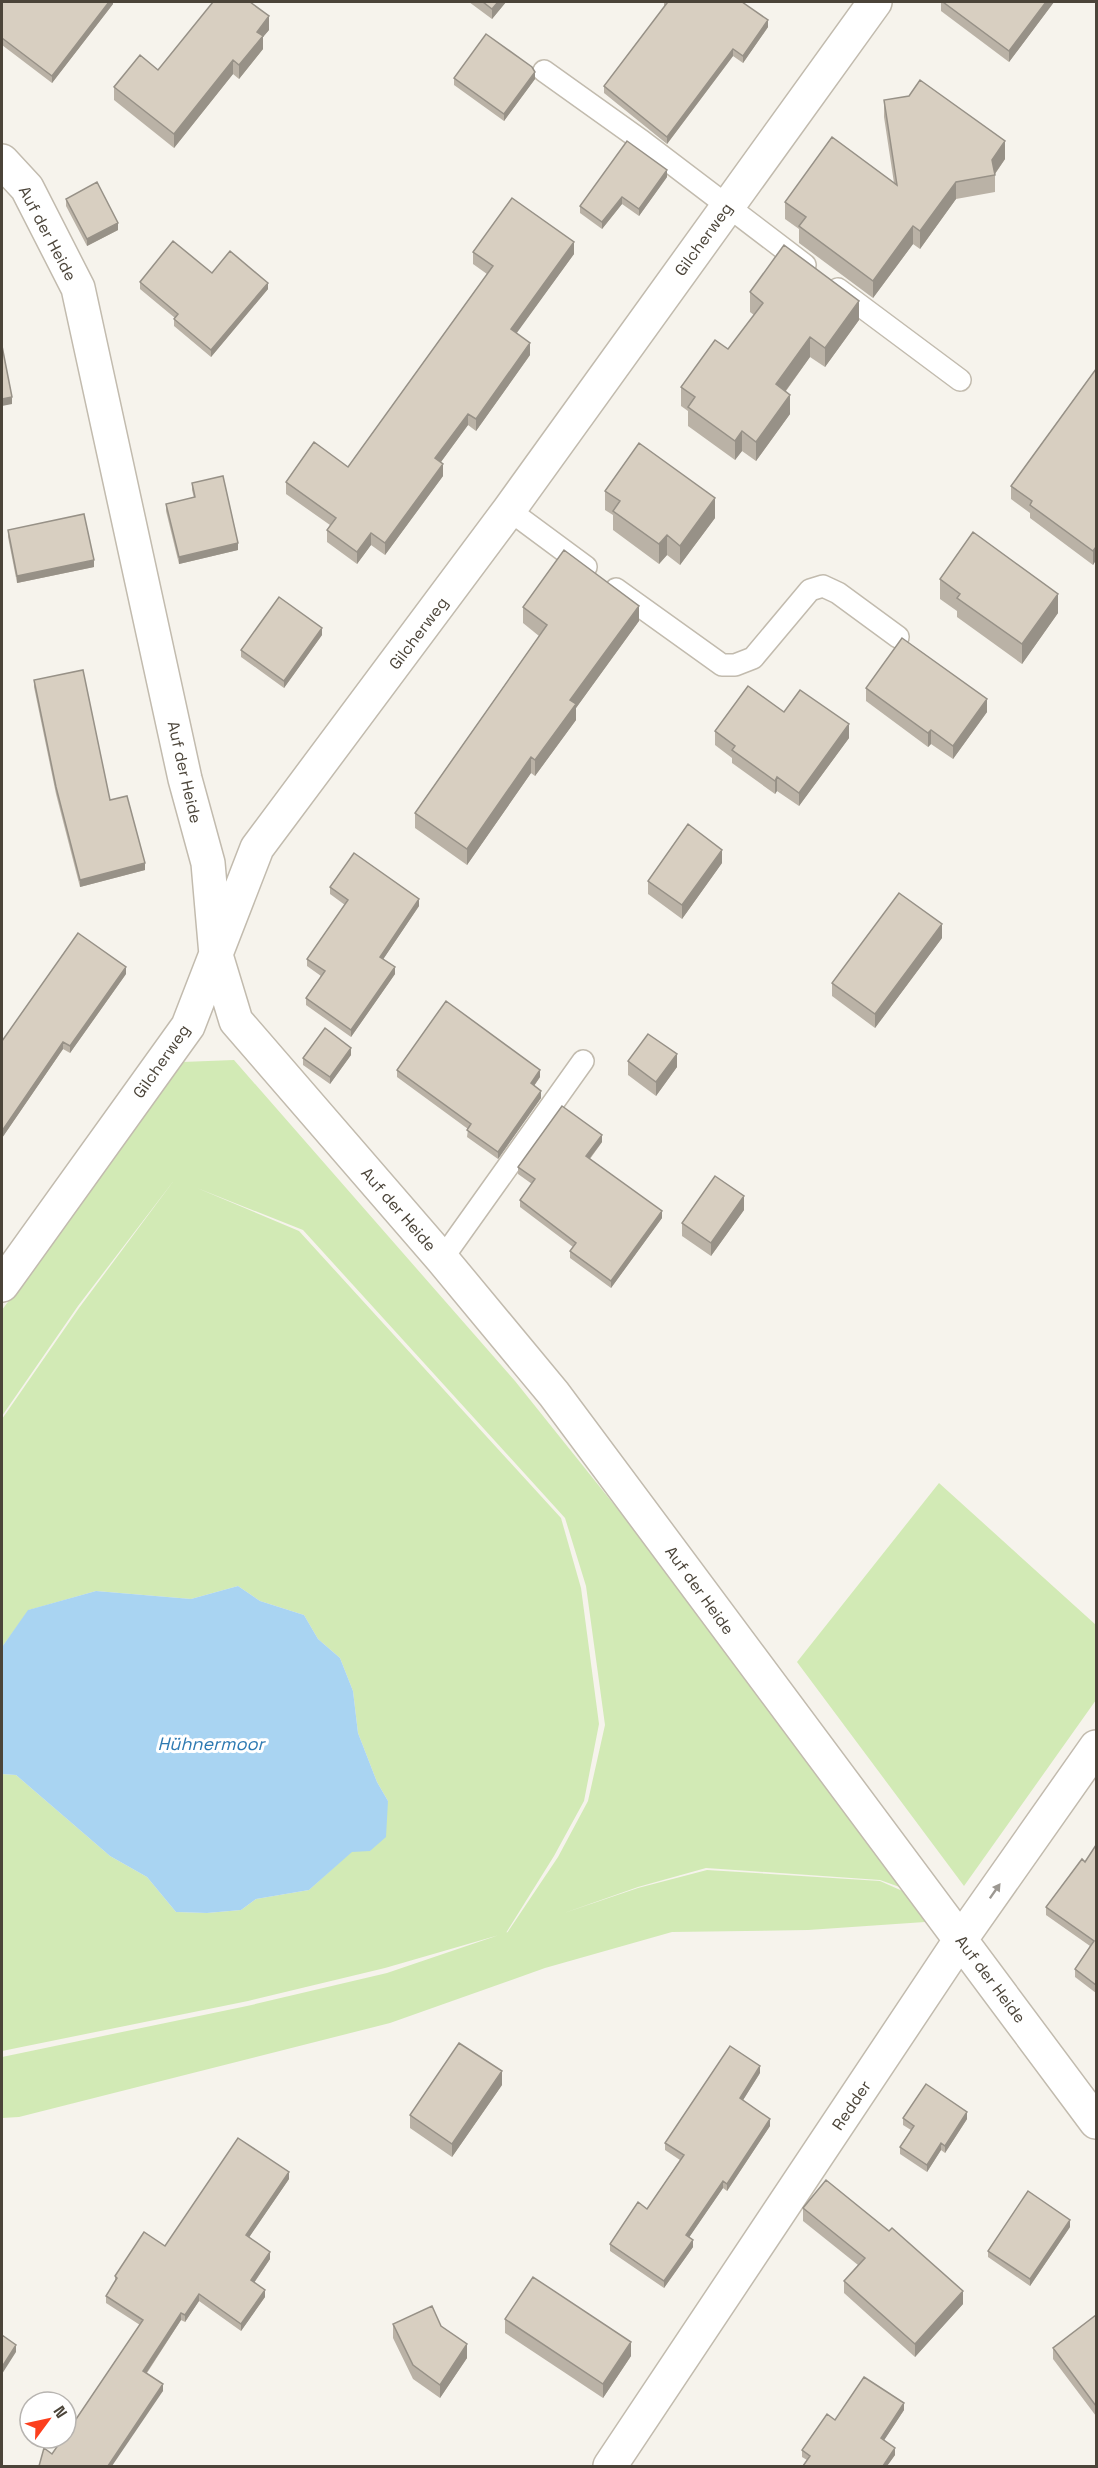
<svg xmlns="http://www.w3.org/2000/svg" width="1098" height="2468" viewBox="0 0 1098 2468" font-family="'Space Grotesk',sans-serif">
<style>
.green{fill:#d2eab5}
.water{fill:#a9d4f2}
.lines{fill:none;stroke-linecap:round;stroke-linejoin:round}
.lane-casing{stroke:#c2bbae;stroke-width:24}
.street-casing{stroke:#c2bbae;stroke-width:36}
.lane{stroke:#fff;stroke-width:21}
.street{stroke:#fff;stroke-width:33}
.wall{fill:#bab2a6}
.shaded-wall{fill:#979187}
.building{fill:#d8cfc1;stroke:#979187;stroke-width:1.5}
.oneway{fill:#9c9892}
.labels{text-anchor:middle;stroke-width:6;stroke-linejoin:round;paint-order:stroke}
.street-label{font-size:16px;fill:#4b4439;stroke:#fff}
.water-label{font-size:18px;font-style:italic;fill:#2e7ab2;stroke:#fff}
</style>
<rect width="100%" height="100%" fill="#f6f3ec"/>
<path class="green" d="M 234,1060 L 515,1381 L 644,1542 L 905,1889 L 880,1880 L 706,1868 L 638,1887 L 507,1933 L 558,1857 L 588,1801 L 605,1725 L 586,1586 L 565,1518 L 303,1230 L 197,1188 L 299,1231 L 561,1518 L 581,1588 L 599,1724 L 584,1801 L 554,1856 L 506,1933 L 385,1968 L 248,2001 L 2,2051 L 2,1774 L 16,1775 L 110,1856 L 147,1877 L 176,1912 L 207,1913 L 241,1910 L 256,1899 L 309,1890 L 352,1851 L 370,1851 L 388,1801 L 377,1782 L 358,1733 L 353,1691 L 340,1658 L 318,1639 L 304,1615 L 260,1601 L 238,1586 L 191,1599 L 96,1591 L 29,1610 L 2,1647 L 2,1419 L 79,1308 L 175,1179 L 78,1306 L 2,1416 L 2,1310 L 182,1062 Z
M 939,1483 L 1096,1625 L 1096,1700 L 964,1886 L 797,1662 Z
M 707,1870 L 880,1881 L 907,1893 L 925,1922 L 808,1930 L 672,1932 L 545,1968 L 390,2023 L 19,2117 L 2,2118 L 2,2057 L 247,2006 L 387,1973 L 638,1888 Z"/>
<path class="water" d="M 238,1586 L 260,1601 L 304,1615 L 318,1639 L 340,1658 L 353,1691 L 358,1733 L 377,1782 L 388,1801 L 386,1837 L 370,1851 L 352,1852 L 309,1890 L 256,1899 L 241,1910 L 207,1913 L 176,1912 L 147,1877 L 110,1856 L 16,1775 L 2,1774 L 2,1647 L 28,1610 L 96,1591 L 191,1599 Z"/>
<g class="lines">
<defs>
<path id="lane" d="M 544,71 L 642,141 L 805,265
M 838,289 L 960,380
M 509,510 L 586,567
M 616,589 L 722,665 L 735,665 L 753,658 L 810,590 L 823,586 L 838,593 L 898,637
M 442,1259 L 583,1061"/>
<path id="street" d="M 2,161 L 27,188 L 78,288 L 185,779 L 208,863 L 216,955 L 236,1021 L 442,1259 L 554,1394 L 1096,2122
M 2,1285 L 188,1026 L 257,848 L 509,510 L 875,2
M 610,2466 L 961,1939 L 1096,1747"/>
</defs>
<use href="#lane" class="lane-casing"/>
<use href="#street" class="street-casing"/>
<use href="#lane" class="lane"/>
<use href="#street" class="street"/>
</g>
<path class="wall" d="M 2,2 L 113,2 L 113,4 L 52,83 L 2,45 Z
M 469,2 L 506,2 L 492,19 Z
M 664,2 L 742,2 L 768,27 L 743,63 L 733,56 L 667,144 L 604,93 L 604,86 L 664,7 Z
M 941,2 L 1054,2 L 1009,62 L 941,11 Z
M 269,30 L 263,37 L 263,49 L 239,79 L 233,74 L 174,148 L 114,100 L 114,87 L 158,70 Z
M 454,78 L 535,79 L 504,121 L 454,85 Z
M 884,100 L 1005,159 L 995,174 L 995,192 L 956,199 L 920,249 L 913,244 L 873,298 L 799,243 L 799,229 L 785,219 L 785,202 L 894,183 L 884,117 Z
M 667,177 L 639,216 L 622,204 L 602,229 L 580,213 L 580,206 Z
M 66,199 L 118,230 L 87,246 L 66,206 Z
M 473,252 L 574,254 L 516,333 L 530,355 L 476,431 L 468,425 L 441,462 L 443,476 L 385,555 L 371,545 L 357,564 L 327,542 L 327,530 L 330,525 L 286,494 L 286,482 L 348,467 L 487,274 L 473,264 Z
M 212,273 L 268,289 L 211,357 L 174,326 L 174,319 L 175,318 L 140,289 L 140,282 Z
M 750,292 L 859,320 L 825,367 L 810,357 L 786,391 L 790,414 L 756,461 L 742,451 L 735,460 L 688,426 L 688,411 L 681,406 L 681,387 L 728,349 L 754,315 L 750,312 Z
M 1096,369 L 1096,560 L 1093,565 L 1030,518 L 1030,513 L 1011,499 L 1011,486 Z
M 192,483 L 238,550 L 179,564 L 166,511 L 166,504 L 194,498 L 192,490 Z
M 605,491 L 715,518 L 680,565 L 667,555 L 659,564 L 613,530 L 613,515 L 605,510 Z
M 8,530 L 94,567 L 17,583 L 8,537 Z
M 940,579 L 1058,613 L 1022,664 L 957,617 L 957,611 L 940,599 Z
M 523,607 L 639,621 L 576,708 L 576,720 L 535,776 L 531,773 L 467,865 L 415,828 L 415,813 L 539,636 L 523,623 Z
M 322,635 L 284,688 L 241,657 L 241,650 Z
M 34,680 L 110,800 L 145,870 L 80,887 L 56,794 L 34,687 Z
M 866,688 L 987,712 L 953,759 L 931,744 L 928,747 L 866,701 Z
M 784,712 L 849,738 L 799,806 L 777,791 L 775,794 L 732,763 L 732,758 L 715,745 L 715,731 Z
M 722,863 L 682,919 L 648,894 L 648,881 Z
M 330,887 L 419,906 L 383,959 L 395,974 L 351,1037 L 306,1005 L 306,998 L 321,976 L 307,966 L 307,959 L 345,905 L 330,894 Z
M 942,938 L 875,1028 L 832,996 L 832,983 Z
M 126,974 L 70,1053 L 63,1049 L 2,1138 L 2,1041 Z
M 351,1055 L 330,1084 L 303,1065 L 303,1058 Z
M 628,1061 L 677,1067 L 656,1096 L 628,1075 Z
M 397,1070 L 540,1077 L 534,1086 L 541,1098 L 498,1159 L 467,1137 L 468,1129 L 397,1077 Z
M 602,1142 L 590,1159 L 662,1218 L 611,1288 L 570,1258 L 570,1251 L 573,1247 L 520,1207 L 520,1200 L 532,1184 L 518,1174 L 518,1167 Z
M 744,1210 L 711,1256 L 682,1236 L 682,1223 Z
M 1096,1845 L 1096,1993 L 1075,1977 L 1075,1969 L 1090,1946 L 1046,1915 L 1046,1907 L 1085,1862 Z
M 760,2073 L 743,2100 L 770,2126 L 727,2191 L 723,2188 L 689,2237 L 693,2247 L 664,2288 L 610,2251 L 610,2244 L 647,2209 L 680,2160 L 665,2150 L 665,2143 Z
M 502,2085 L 452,2157 L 410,2128 L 410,2115 Z
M 903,2118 L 967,2119 L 945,2153 L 941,2150 L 927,2172 L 900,2154 L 900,2147 L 911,2130 L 903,2125 Z
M 289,2179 L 249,2237 L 270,2259 L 254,2283 L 265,2297 L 241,2331 L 199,2301 L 185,2322 L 181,2320 L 147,2373 L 163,2391 L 52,2454 L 140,2325 L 106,2303 L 106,2296 L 115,2281 L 115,2276 L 165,2246 Z
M 803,2208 L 963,2304 L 915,2357 L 844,2293 L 844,2281 L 858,2265 L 803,2221 Z
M 1070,2227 L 1030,2286 L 988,2257 L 988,2251 Z
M 1096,2315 L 1096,2416 L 1053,2359 L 1053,2348 Z
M 505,2319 L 631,2356 L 603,2398 L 505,2333 Z
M 393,2324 L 467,2358 L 440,2398 L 413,2379 L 393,2338 Z
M 904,2410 L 884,2440 L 895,2455 L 887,2466 L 803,2466 L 807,2460 L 802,2457 L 802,2450 L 835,2420 Z"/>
<path class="shaded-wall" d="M 109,2 L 113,2 L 113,4 L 52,83 L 52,76 Z
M 498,2 L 506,2 L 492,19 L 492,9 Z
M 1046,2 L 1054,2 L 1009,62 L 1009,51 Z
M 269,16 L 269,30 L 263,37 L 263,49 L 239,79 L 239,65 L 257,32 Z
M 768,20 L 768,27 L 743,63 L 743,56 Z
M 733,49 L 733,56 L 667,144 L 667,137 Z
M 233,60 L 233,74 L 174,148 L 174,134 Z
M 535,72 L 535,79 L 504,121 L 504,114 Z
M 1005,141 L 1005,159 L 994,175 L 992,160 Z
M 667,170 L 667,177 L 639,216 L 639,209 Z
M 956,182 L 956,199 L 920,249 L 920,231 Z
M 622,197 L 622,204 L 602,229 L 602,222 Z
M 118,223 L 118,230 L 87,246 L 87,239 Z
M 913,226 L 913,244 L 873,298 L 873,281 Z
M 574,242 L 574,254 L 511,341 L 511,329 Z
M 268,283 L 268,289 L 211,357 L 211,350 Z
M 859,301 L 859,320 L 825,367 L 825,348 Z
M 810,337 L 810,357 L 776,404 L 776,384 Z
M 530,343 L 530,355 L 476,431 L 476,419 Z
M 790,395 L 790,414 L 756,461 L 756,442 Z
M 12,397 L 12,404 L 2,406 L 2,399 Z
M 468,414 L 468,425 L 435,470 L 435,458 Z
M 742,431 L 742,451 L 735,460 L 735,441 Z
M 443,464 L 443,476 L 385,555 L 385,543 Z
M 715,498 L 715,518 L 680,565 L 680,546 Z
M 371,533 L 371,545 L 357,564 L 357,552 Z
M 667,535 L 667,555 L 659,564 L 659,544 Z
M 238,543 L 238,550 L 179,564 L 179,557 Z
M 1096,547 L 1096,560 L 1093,565 L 1093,551 Z
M 94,560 L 94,567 L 17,583 L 17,576 Z
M 1058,594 L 1058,613 L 1022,664 L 1022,644 Z
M 639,606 L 639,621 L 576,708 L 576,720 L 535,776 L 535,760 L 570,700 Z
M 322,628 L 322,635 L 284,688 L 284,681 Z
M 987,699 L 987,712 L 953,759 L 953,746 Z
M 849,724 L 849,738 L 799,806 L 799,793 Z
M 931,730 L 931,744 L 928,747 L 928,733 Z
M 531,757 L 531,773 L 467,865 L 467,849 Z
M 777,777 L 777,791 L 775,794 L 775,781 Z
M 722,850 L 722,863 L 682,919 L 682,905 Z
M 145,863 L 145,870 L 80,887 L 80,880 Z
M 419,899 L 419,906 L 380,964 L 380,957 Z
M 942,924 L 942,938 L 875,1028 L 875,1014 Z
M 126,967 L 126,974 L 70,1053 L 70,1046 Z
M 395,967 L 395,974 L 351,1037 L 351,1030 Z
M 63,1042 L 63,1049 L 2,1138 L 2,1131 Z
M 351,1048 L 351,1055 L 330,1084 L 330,1077 Z
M 677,1054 L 677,1067 L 656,1096 L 656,1082 Z
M 540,1070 L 540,1077 L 531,1090 L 531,1083 Z
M 541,1091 L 541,1098 L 498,1159 L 498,1152 Z
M 602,1135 L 602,1142 L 586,1163 L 586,1156 Z
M 744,1196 L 744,1210 L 711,1256 L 711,1243 Z
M 662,1211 L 662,1218 L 611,1288 L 611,1281 Z
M 760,2066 L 760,2073 L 740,2105 L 740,2098 Z
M 502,2071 L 502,2085 L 452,2157 L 452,2144 Z
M 967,2112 L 967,2119 L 945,2153 L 945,2146 Z
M 770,2119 L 770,2126 L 727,2191 L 727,2184 Z
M 941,2143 L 941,2150 L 927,2172 L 927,2165 Z
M 289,2172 L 289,2179 L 246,2242 L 246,2235 Z
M 723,2181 L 723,2188 L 686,2242 L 686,2235 Z
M 1070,2220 L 1070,2227 L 1030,2286 L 1030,2279 Z
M 693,2240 L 693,2247 L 664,2288 L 664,2281 Z
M 270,2252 L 270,2259 L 251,2287 L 251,2280 Z
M 265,2290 L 265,2297 L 241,2331 L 241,2324 Z
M 963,2291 L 963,2304 L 915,2357 L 915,2344 Z
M 199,2294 L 199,2301 L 185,2322 L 185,2315 Z
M 181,2313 L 181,2320 L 143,2378 L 143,2371 Z
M 631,2342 L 631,2356 L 603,2398 L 603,2384 Z
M 467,2344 L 467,2358 L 440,2398 L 440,2385 Z
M 16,2345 L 16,2352 L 2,2374 L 2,2367 Z
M 163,2384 L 163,2391 L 112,2466 L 108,2466 Z
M 904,2403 L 904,2410 L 881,2445 L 881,2438 Z
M 895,2448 L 895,2455 L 887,2466 L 883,2466 Z"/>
<path class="building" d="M 2,2 L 109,2 L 52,76 L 2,38 Z
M 213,2 L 250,2 L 269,16 L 257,32 L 263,36 L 239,65 L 233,60 L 174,134 L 114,87 L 140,55 L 158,70 Z
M 483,2 L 498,2 L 492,9 Z
M 666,2 L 742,2 L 768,20 L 743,56 L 733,49 L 667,137 L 604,86 L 667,3 Z
M 943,2 L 1046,2 L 1009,51 Z
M 486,34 L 532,67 L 535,72 L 504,114 L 454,78 Z
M 920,80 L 1005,141 L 992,160 L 995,175 L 956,182 L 920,231 L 913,226 L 873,281 L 799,226 L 806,217 L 785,202 L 832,137 L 897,185 L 884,100 L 909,96 Z
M 627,141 L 667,170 L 639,209 L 622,197 L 602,222 L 580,206 Z
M 97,182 L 118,223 L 87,239 L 66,199 Z
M 512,198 L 574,242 L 511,329 L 530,343 L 476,419 L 468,414 L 435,458 L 443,464 L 385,543 L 371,533 L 357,552 L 327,530 L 336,518 L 286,482 L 314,442 L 348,467 L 493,266 L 473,252 Z
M 173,241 L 212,273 L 230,251 L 268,283 L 211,350 L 174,319 L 178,314 L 140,282 Z
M 784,245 L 859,301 L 825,348 L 810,337 L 776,384 L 790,395 L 756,442 L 742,431 L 735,441 L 688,407 L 695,397 L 681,387 L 715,340 L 728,349 L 763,303 L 750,292 Z
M 2,346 L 12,397 L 2,399 Z
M 1096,369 L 1096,547 L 1093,551 L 1030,505 L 1032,501 L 1011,486 Z
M 639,443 L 715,498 L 680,546 L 667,535 L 659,544 L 613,511 L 620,501 L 605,491 Z
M 223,476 L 238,543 L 179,557 L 166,504 L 195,497 L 192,483 Z
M 84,514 L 94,560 L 17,576 L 8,530 Z
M 973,532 L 1058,594 L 1022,644 L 957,598 L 960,594 L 940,579 Z
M 564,550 L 639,606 L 570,700 L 576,704 L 535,760 L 531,757 L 467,849 L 415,813 L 547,625 L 523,607 Z
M 279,597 L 322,628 L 284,681 L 241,650 Z
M 902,638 L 987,699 L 953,746 L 931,730 L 928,733 L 866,688 Z
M 83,670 L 110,800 L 127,796 L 145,863 L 80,880 L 56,787 L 34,680 Z
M 748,686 L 784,712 L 800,690 L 849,724 L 799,793 L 777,777 L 775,781 L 732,750 L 735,746 L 715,731 Z
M 688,824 L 722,850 L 682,905 L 648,881 Z
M 354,853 L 419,899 L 380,957 L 395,967 L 351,1030 L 306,998 L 325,971 L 307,959 L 348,900 L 330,887 Z
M 899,893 L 942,924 L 875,1014 L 832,983 Z
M 78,933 L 126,967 L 70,1046 L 63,1042 L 2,1131 L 2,1041 Z
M 446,1001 L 540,1070 L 531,1083 L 541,1091 L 498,1152 L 467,1130 L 471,1124 L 397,1070 Z
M 325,1028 L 351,1048 L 330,1077 L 303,1058 Z
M 648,1034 L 677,1054 L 656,1082 L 628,1061 Z
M 562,1106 L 602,1135 L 586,1156 L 662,1211 L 611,1281 L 570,1251 L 576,1243 L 520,1200 L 535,1179 L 518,1167 Z
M 715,1176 L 744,1196 L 711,1243 L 682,1223 Z
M 1096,1845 L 1096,1985 L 1075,1969 L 1094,1941 L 1046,1907 L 1082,1859 L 1085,1862 Z
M 459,2043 L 502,2071 L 452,2144 L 410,2115 Z
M 730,2046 L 760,2066 L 740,2098 L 770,2119 L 727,2184 L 723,2181 L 686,2235 L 693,2240 L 664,2281 L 610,2244 L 638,2202 L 647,2209 L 684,2155 L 665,2143 Z
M 926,2084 L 967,2112 L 945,2146 L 941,2143 L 927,2165 L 900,2147 L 914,2126 L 903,2118 Z
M 238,2138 L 289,2172 L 246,2235 L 270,2252 L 251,2280 L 265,2290 L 241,2324 L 199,2294 L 185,2315 L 181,2313 L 143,2371 L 163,2384 L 108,2466 L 39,2466 L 44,2448 L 52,2454 L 63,2438 L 66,2438 L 66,2434 L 143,2320 L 106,2296 L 117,2278 L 115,2276 L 144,2232 L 165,2246 Z
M 826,2180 L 889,2231 L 892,2228 L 963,2291 L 915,2344 L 844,2281 L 865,2258 L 803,2208 Z
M 1028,2191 L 1070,2220 L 1030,2279 L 988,2251 Z
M 533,2277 L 631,2342 L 603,2384 L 505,2319 Z
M 432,2306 L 441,2326 L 467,2344 L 440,2385 L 413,2365 L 393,2324 Z
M 1096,2315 L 1096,2406 L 1053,2348 Z
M 2,2335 L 16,2345 L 2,2367 Z
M 864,2377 L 904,2403 L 881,2438 L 895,2448 L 883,2466 L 803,2466 L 810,2456 L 802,2450 L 827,2414 L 835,2420 Z"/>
<defs><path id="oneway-solid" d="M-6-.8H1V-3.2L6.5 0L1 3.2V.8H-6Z" transform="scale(1.5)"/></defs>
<use class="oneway" href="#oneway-solid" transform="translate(995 1891) rotate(-55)"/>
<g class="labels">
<g class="street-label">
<text transform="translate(48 233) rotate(62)" y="6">Auf der Heide</text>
<text transform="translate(703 239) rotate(-54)" y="6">Gilcherweg</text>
<text transform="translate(418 633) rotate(-53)" y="6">Gilcherweg</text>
<text transform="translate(185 772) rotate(77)" y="6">Auf der Heide</text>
<text transform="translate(161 1061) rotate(-55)" y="6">Gilcherweg</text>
<text transform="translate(399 1209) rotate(49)" y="6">Auf der Heide</text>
<text transform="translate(700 1590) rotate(54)" y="6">Auf der Heide</text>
<text transform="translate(991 1979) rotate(53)" y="6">Auf der Heide</text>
<text transform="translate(851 2105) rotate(-56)" y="6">Redder</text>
</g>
<g class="water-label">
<text x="211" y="1750">Hühnermoor</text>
</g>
</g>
<rect width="1098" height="2468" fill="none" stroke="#4b4439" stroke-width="6"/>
<g transform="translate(48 2420) rotate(57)"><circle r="28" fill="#ffffff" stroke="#b7b4b0" stroke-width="1.5"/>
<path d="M0-4.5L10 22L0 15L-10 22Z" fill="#fc3f1d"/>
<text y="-9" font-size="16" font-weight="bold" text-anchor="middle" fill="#4b4439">N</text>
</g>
</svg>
